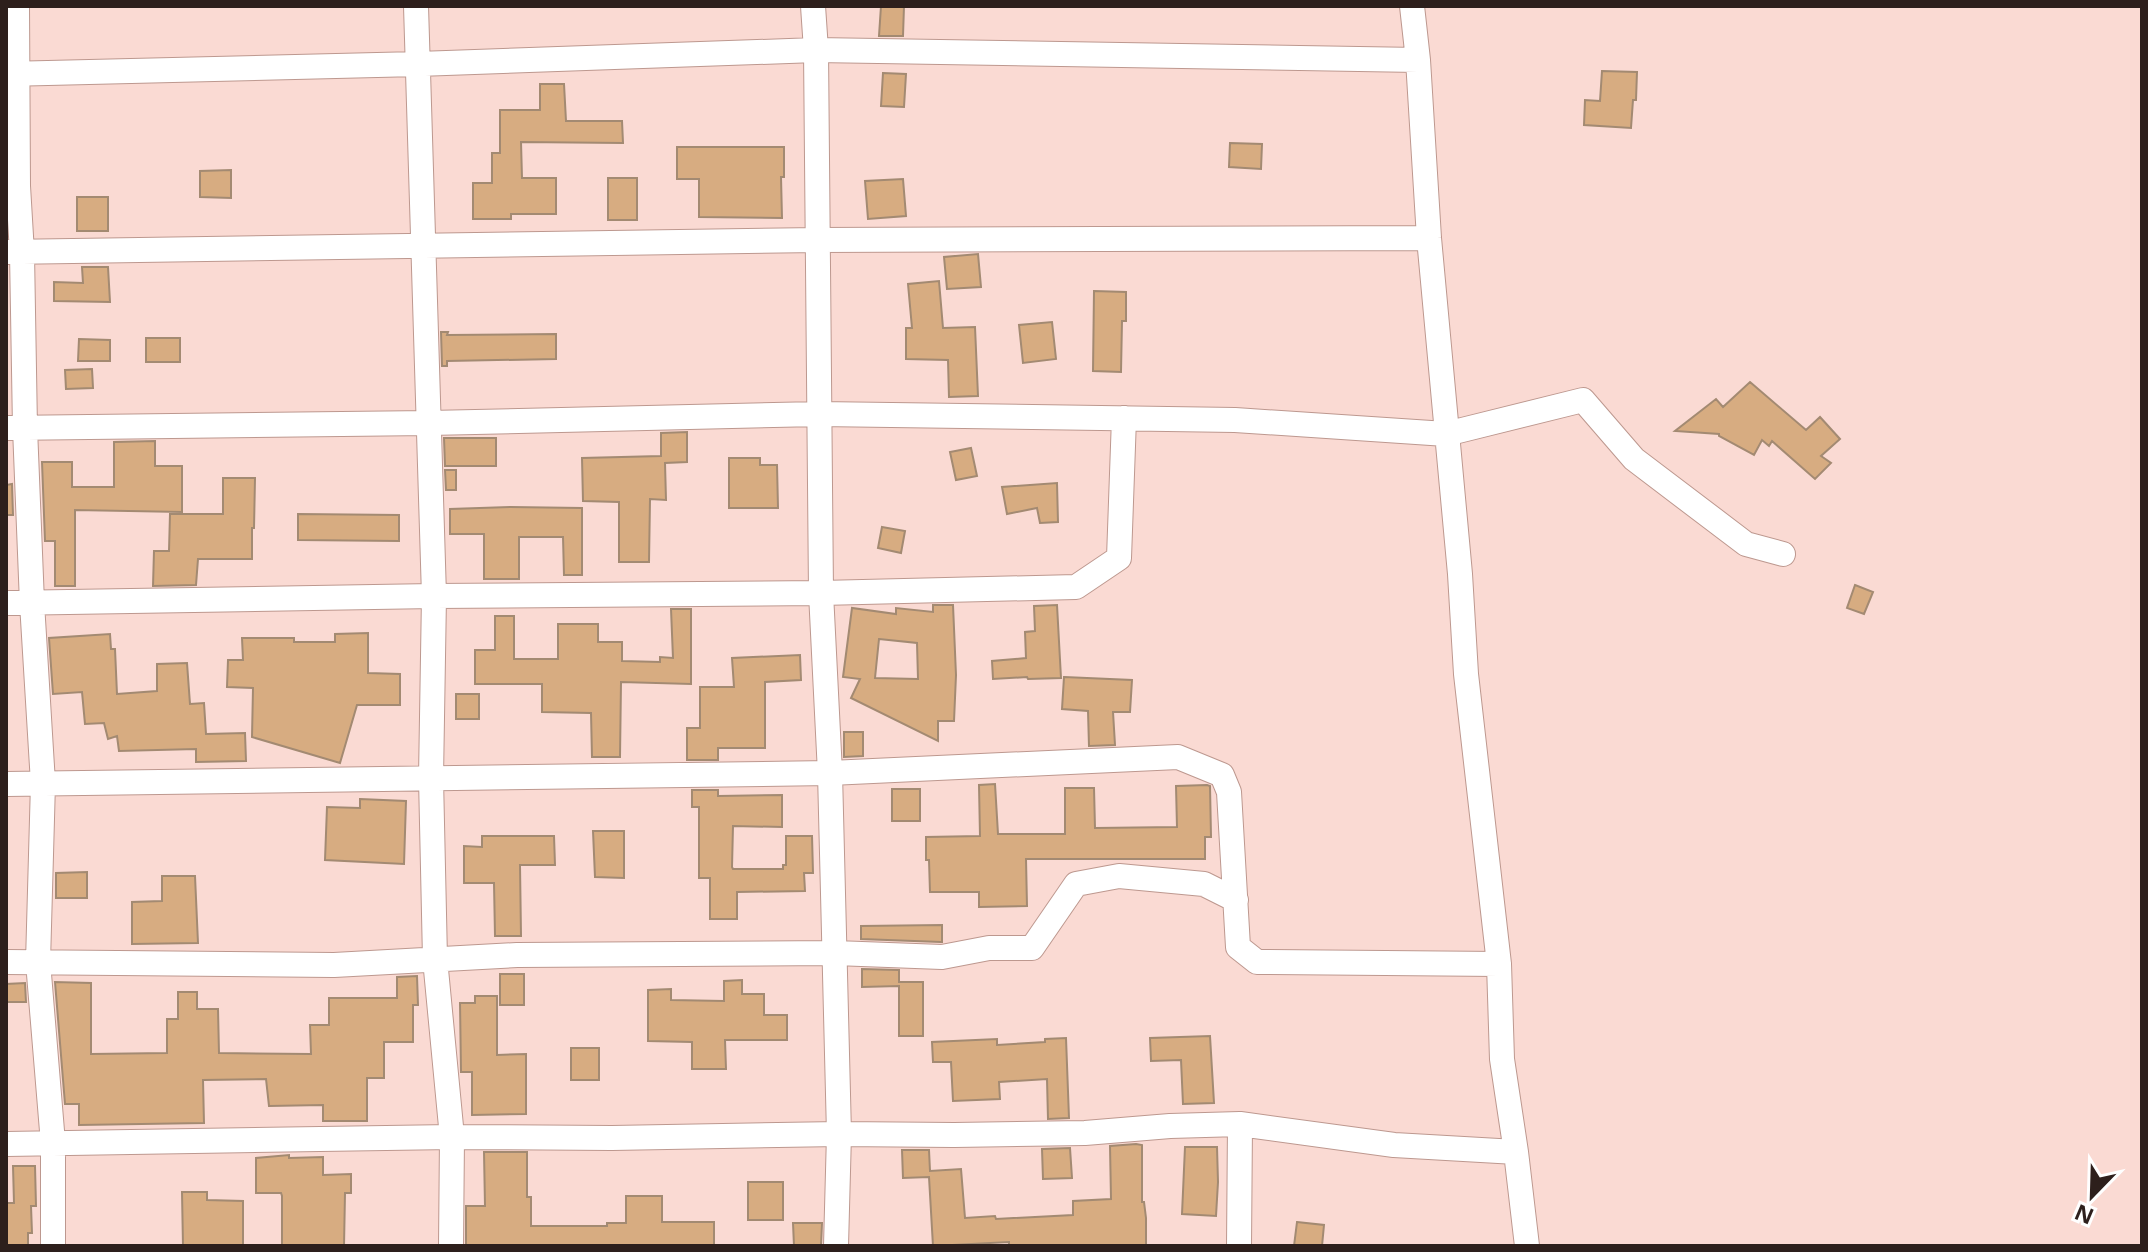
<svg xmlns="http://www.w3.org/2000/svg" width="2148" height="1252" viewBox="0 0 2148 1252" font-family="'Noto Sans',sans-serif">
<style>
.building{fill:#d7ac81;stroke:#a38a72;stroke-width:2;fill-rule:evenodd}
.lines{fill:none;stroke-linecap:round;stroke-linejoin:round}
.minor-casing{stroke:#bd988f;stroke-width:26}
.minor{stroke:#fff;stroke-width:24}
</style>
<rect width="100%" height="100%" fill="#fadad3"/>
<path class="building" d="M 881,6 L 904,6 L 903,36 L 879,36 Z
M 1602,71 L 1637,72 L 1636,100 L 1633,100 L 1631,128 L 1584,125 L 1585,100 L 1600,101 Z
M 883,73 L 906,74 L 904,107 L 881,106 Z
M 540,84 L 564,84 L 566,121 L 622,121 L 623,143 L 521,142 L 522,178 L 556,178 L 556,214 L 511,214 L 511,219 L 473,219 L 473,183 L 492,183 L 492,153 L 500,153 L 500,110 L 540,110 Z
M 1230,143 L 1262,144 L 1261,169 L 1229,167 Z
M 677,147 L 784,147 L 784,177 L 781,177 L 782,218 L 699,217 L 699,179 L 677,179 Z
M 231,170 L 231,198 L 200,197 L 200,171 Z
M 608,178 L 637,178 L 637,220 L 608,220 Z
M 903,179 L 906,216 L 868,219 L 865,181 Z
M 77,197 L 108,197 L 108,231 L 77,231 Z
M 978,254 L 981,287 L 947,289 L 944,257 Z
M 82,267 L 108,267 L 110,302 L 54,301 L 54,282 L 83,283 Z
M 939,281 L 943,328 L 975,327 L 978,396 L 949,397 L 948,360 L 906,359 L 906,328 L 912,328 L 908,284 Z
M 1094,291 L 1126,292 L 1126,321 L 1122,321 L 1121,372 L 1093,371 Z
M 1052,322 L 1056,359 L 1023,363 L 1019,325 Z
M 441,332 L 448,332 L 447,335 L 556,334 L 556,359 L 447,361 L 447,366 L 442,366 Z
M 146,338 L 180,338 L 180,362 L 146,362 Z
M 79,339 L 110,340 L 110,361 L 78,361 Z
M 92,369 L 93,388 L 66,389 L 65,370 Z
M 1750,382 L 1806,430 L 1820,417 L 1840,439 L 1821,456 L 1831,463 L 1815,479 L 1772,441 L 1769,446 L 1762,440 L 1754,455 L 1719,436 L 1719,434 L 1675,431 L 1716,399 L 1723,407 Z
M 687,432 L 687,462 L 665,463 L 666,500 L 650,499 L 649,562 L 619,562 L 619,502 L 583,501 L 582,458 L 661,456 L 661,433 Z
M 444,438 L 496,438 L 496,466 L 445,466 Z
M 155,441 L 155,466 L 182,466 L 182,512 L 75,510 L 75,586 L 55,586 L 55,541 L 45,541 L 42,462 L 72,462 L 72,487 L 114,487 L 114,442 Z
M 971,448 L 977,476 L 956,480 L 950,452 Z
M 729,458 L 760,458 L 760,465 L 777,465 L 778,508 L 729,508 Z
M 445,470 L 456,470 L 456,490 L 446,490 Z
M 223,478 L 255,478 L 254,528 L 252,528 L 252,559 L 198,559 L 196,585 L 153,586 L 154,551 L 169,551 L 170,514 L 223,514 Z
M 1057,483 L 1058,522 L 1040,523 L 1037,508 L 1007,514 L 1002,487 Z
M 12,484 L 13,515 L 6,515 L 6,485 Z
M 510,507 L 582,508 L 582,575 L 564,575 L 563,537 L 519,537 L 519,579 L 484,579 L 484,534 L 450,534 L 450,509 Z
M 298,514 L 399,515 L 399,541 L 298,540 Z
M 882,527 L 905,531 L 901,553 L 878,548 Z
M 1855,585 L 1873,592 L 1864,614 L 1847,608 Z
M 933,605 L 953,605 L 956,675 L 954,721 L 938,721 L 938,741 L 851,698 L 860,679 L 843,677 L 852,608 L 896,614 L 896,608 L 933,612 ZM 879,639 L 917,643 L 918,679 L 875,678 Z
M 1057,605 L 1061,678 L 1028,679 L 1027,677 L 993,679 L 992,661 L 1026,658 L 1025,632 L 1035,631 L 1034,606 Z
M 671,609 L 691,609 L 691,684 L 621,682 L 620,757 L 592,757 L 591,713 L 542,712 L 542,684 L 475,684 L 475,650 L 495,650 L 495,616 L 514,616 L 514,659 L 558,659 L 558,624 L 598,624 L 598,642 L 622,642 L 622,661 L 660,662 L 660,657 L 673,658 Z
M 368,633 L 368,673 L 400,674 L 400,705 L 357,705 L 340,763 L 252,737 L 253,688 L 227,687 L 228,660 L 243,660 L 242,638 L 294,638 L 294,642 L 335,642 L 335,634 Z
M 110,634 L 111,649 L 115,649 L 117,694 L 157,691 L 157,664 L 187,663 L 190,704 L 204,703 L 206,734 L 245,733 L 246,761 L 196,762 L 196,749 L 119,751 L 117,736 L 108,739 L 104,723 L 85,724 L 82,692 L 53,694 L 49,638 Z
M 800,655 L 801,680 L 765,682 L 765,748 L 718,748 L 718,760 L 687,760 L 687,728 L 700,728 L 700,687 L 734,687 L 732,658 Z
M 1064,677 L 1132,680 L 1130,712 L 1113,712 L 1115,745 L 1089,746 L 1088,711 L 1062,709 Z
M 456,694 L 479,694 L 479,719 L 456,719 Z
M 844,732 L 863,732 L 863,756 L 844,757 Z
M 995,784 L 998,834 L 1065,834 L 1065,788 L 1094,788 L 1095,828 L 1177,827 L 1176,786 L 1207,785 L 1210,786 L 1211,837 L 1205,837 L 1205,859 L 1026,859 L 1027,906 L 979,907 L 979,892 L 930,892 L 929,860 L 926,860 L 926,837 L 980,836 L 979,785 Z
M 892,789 L 920,789 L 920,821 L 892,821 Z
M 692,790 L 718,790 L 718,796 L 782,795 L 782,827 L 733,826 L 732,867 L 733,869 L 783,869 L 783,865 L 786,865 L 786,836 L 812,836 L 813,873 L 804,873 L 805,891 L 737,892 L 737,919 L 710,919 L 710,878 L 699,878 L 699,807 L 692,807 Z
M 360,799 L 406,801 L 404,864 L 325,860 L 327,807 L 360,808 Z
M 593,831 L 624,831 L 624,878 L 595,877 Z
M 482,836 L 554,836 L 555,865 L 520,865 L 521,936 L 495,936 L 494,883 L 464,883 L 464,846 L 482,847 Z
M 87,872 L 87,898 L 56,898 L 56,873 Z
M 162,876 L 195,876 L 198,943 L 132,944 L 132,902 L 162,901 Z
M 942,925 L 942,942 L 941,942 L 861,939 L 861,926 Z
M 862,969 L 899,970 L 899,982 L 923,982 L 923,1036 L 899,1036 L 899,986 L 862,987 Z
M 500,974 L 524,974 L 524,1005 L 500,1005 Z
M 417,976 L 418,1005 L 413,1005 L 413,1042 L 384,1042 L 384,1078 L 367,1078 L 367,1121 L 323,1121 L 323,1105 L 269,1106 L 266,1079 L 203,1080 L 204,1123 L 79,1125 L 79,1104 L 65,1104 L 55,982 L 91,983 L 91,1054 L 167,1053 L 167,1019 L 178,1019 L 178,992 L 197,992 L 197,1009 L 218,1009 L 219,1053 L 311,1054 L 310,1025 L 329,1025 L 329,998 L 397,998 L 397,977 Z
M 742,980 L 742,994 L 764,994 L 764,1015 L 787,1015 L 787,1040 L 725,1040 L 726,1069 L 692,1069 L 692,1042 L 648,1041 L 648,990 L 671,989 L 671,1000 L 724,1001 L 724,981 Z
M 25,983 L 26,1002 L 6,1002 L 6,984 Z
M 475,996 L 497,996 L 497,1055 L 526,1054 L 526,1114 L 472,1115 L 472,1072 L 461,1072 L 460,1003 L 475,1003 Z
M 1210,1036 L 1214,1103 L 1183,1104 L 1181,1060 L 1151,1061 L 1150,1038 Z
M 1066,1038 L 1069,1118 L 1048,1119 L 1047,1079 L 999,1082 L 1000,1099 L 953,1101 L 951,1062 L 933,1062 L 932,1042 L 997,1039 L 997,1045 L 1045,1042 L 1045,1039 Z
M 571,1048 L 599,1048 L 599,1080 L 571,1080 Z
M 1136,1144 L 1142,1145 L 1142,1202 L 1144,1202 L 1146,1218 L 1146,1246 L 1009,1246 L 1009,1242 L 933,1246 L 929,1177 L 903,1178 L 902,1150 L 929,1150 L 930,1171 L 961,1169 L 965,1218 L 995,1216 L 996,1219 L 1073,1215 L 1073,1201 L 1111,1199 L 1110,1146 Z
M 1185,1147 L 1217,1147 L 1218,1182 L 1216,1216 L 1182,1214 Z
M 1070,1148 L 1072,1178 L 1043,1179 L 1042,1149 Z
M 484,1152 L 527,1152 L 527,1197 L 531,1197 L 531,1226 L 607,1226 L 607,1223 L 626,1223 L 626,1196 L 662,1196 L 662,1222 L 714,1222 L 714,1246 L 466,1246 L 466,1206 L 485,1206 Z
M 289,1155 L 289,1158 L 323,1157 L 323,1175 L 351,1174 L 351,1193 L 345,1193 L 344,1246 L 282,1246 L 282,1196 L 281,1193 L 256,1193 L 256,1158 Z
M 13,1166 L 35,1166 L 36,1206 L 31,1206 L 32,1233 L 28,1233 L 28,1246 L 6,1246 L 6,1203 L 14,1203 Z
M 748,1182 L 783,1182 L 783,1220 L 748,1220 Z
M 182,1192 L 207,1192 L 207,1200 L 243,1201 L 243,1246 L 183,1246 Z
M 1297,1222 L 1324,1225 L 1322,1246 L 1294,1246 Z
M 793,1223 L 822,1223 L 821,1246 L 794,1246 Z"/>
<g class="lines">
<defs>
<path id="minor" d="M 17,6 L 18,186 L 22,253 L 25,428 L 32,603 L 43,783 L 38,962 L 53,1143 L 53,1246
M 416,6 L 434,596 L 431,778 L 435,959 L 452,1137 L 451,1246
M 813,6 L 816,50 L 821,593 L 830,773 L 839,1134 L 836,1246
M 1412,6 L 1418,60 L 1429,238 L 1460,574 L 1466,674 L 1499,964 L 1502,1059 L 1516,1152 L 1527,1246
M 6,74 L 418,64 L 816,50 L 1418,60
M 6,252 L 818,240 L 1429,238
M 6,428 L 429,423 L 819,414 L 1235,420 L 1446,434 L 1583,400 L 1634,459 L 1746,544 L 1783,554
M 6,603 L 434,596 L 821,593 L 1076,587 L 1119,558 L 1124,418
M 6,784 L 830,773 L 1178,757 L 1222,775 L 1229,792 L 1238,947 L 1257,962 L 1499,964
M 6,962 L 334,965 L 517,955 L 835,953 L 942,957 L 989,948 L 1032,948 L 1076,884 L 1119,876 L 1204,884 L 1236,900
M 6,1144 L 452,1137 L 612,1138 L 839,1134 L 954,1135 L 1085,1133 L 1170,1126 L 1240,1124 L 1394,1145 L 1516,1152
M 1239,1246 L 1240,1124"/>
</defs>
<use href="#minor" class="minor-casing"/>
<use href="#minor" class="minor"/>
</g>
<rect width="2148" height="1252" fill="none" stroke="#2d1f1c" stroke-width="16"/>
<g transform="translate(2092 1196) rotate(203)" stroke="#ffffff" stroke-width="6" paint-order="stroke">
<path d="M0-6L14 30L0 20L-14 30Z" fill="#2d1f1c"/>
<text y="-12" font-size="22" font-weight="bold" text-anchor="middle" fill="#2d1f1c">N</text>
</g>
</svg>
